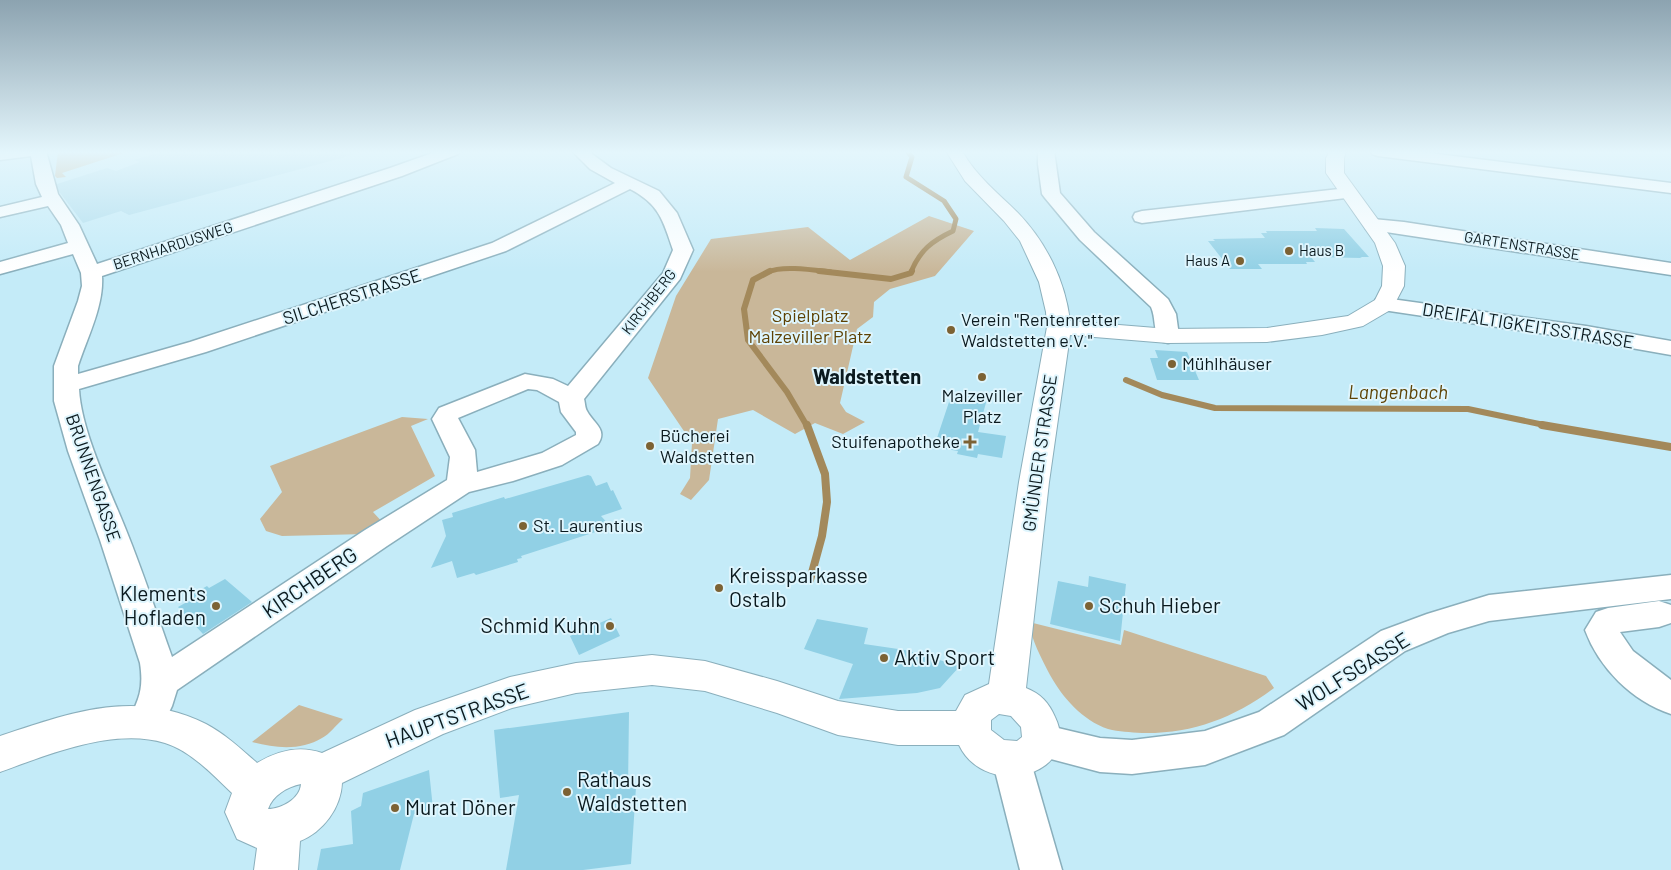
<svg xmlns="http://www.w3.org/2000/svg" width="1671" height="870" viewBox="0 0 1671 870" font-family="Barlow,sans-serif">
<style>
.built{fill:#afdded}
.green{fill:#c9b799}
.lines{fill:none;stroke-linecap:round;stroke-linejoin:round}
.stream-far2{stroke:#a3895b;stroke-width:5}
.stream-far1{stroke:#a3895b;stroke-width:6}
.stream{stroke:#a3895b;stroke-width:8}
.building{fill:#91d0e5}
.minor-casing{stroke:#8aafbc;stroke-width:3}
.tertiary-casing{stroke:#8aafbc;stroke-width:2}
.minor{fill:#fff;fill-rule:evenodd}
.tertiary{fill:#fff;fill-rule:evenodd}
.poi-dot{fill:#7c6234;stroke:#def5fd;stroke-width:2}
.labels{text-anchor:middle;stroke-width:4;stroke-linejoin:round;paint-order:stroke}
.far-street-label{font-size:15px;fill:#0b1a1f;stroke:#def5fd}
.far-poi-label{font-size:15px;fill:#0b1a1f;stroke:#def5fd;text-anchor:start}
.street-label{font-size:18px;fill:#0b1a1f;stroke:#def5fd}
.park-label{font-size:18px;fill:#5d4103;stroke:#def5fd}
.poi-label{font-size:18px;fill:#0b1a1f;stroke:#def5fd;text-anchor:start}
.water-label{font-size:19px;font-style:italic;fill:#5e4305;stroke:#def5fd}
.quarter-label{font-size:20px;font-weight:bold;fill:#0b1a1f;stroke:#def5fd}
.near-poi-label{font-size:21px;fill:#0b1a1f;stroke:#def5fd;text-anchor:start}
.near-street-label{font-size:21px;fill:#0b1a1f;stroke:#def5fd}
</style>
<rect width="100%" height="100%" fill="#c4ebf8"/>
<path class="built" d="M 164,151 L 365,151 L 342,158 L 129,215 L 121,211 L 83,223 L 54,185 L 107,168 L 116,171 L 140,162 L 134,160 Z"/>
<path class="green" d="M 58,151 L 130,151 L 62,173 L 66,177 L 57,178 L 55,176 Z
M 929,216 L 974,231 L 935,276 L 890,289 L 874,302 L 873,317 L 857,329 L 840,403 L 846,412 L 865,422 L 843,434 L 815,423 L 795,434 L 753,410 L 718,419 L 709,480 L 691,500 L 680,494 L 690,478 L 692,443 L 648,378 L 676,296 L 711,239 L 808,227 L 850,260 Z
M 402,417 L 428,419 L 411,426 L 435,476 L 373,512 L 385,525 L 367,534 L 282,536 L 266,531 L 260,519 L 282,492 L 270,466 Z
M 1029,622 L 1121,645 L 1124,630 L 1266,676 L 1274,688 C 1234,718 1192,734 1142,733 C 1130,732 1119,732 1108,729 C 1082,720 1063,698 1050,675 C 1041,657 1032,642 1029,622 Z
M 299,705 L 343,719 C 336,725 330,734 322,738 C 301,751 274,748 252,742 Z"/>
<g class="lines">
<path class="stream-far2" d="M 907,151 L 912,157 L 906,177 L 944,201 L 956,219 L 953,231 C 932,241 920,250 911,272
M 768,272 C 782,265 814,270 831,272"/>
<path class="stream-far1" d="M 770,271 L 753,280 L 744,309 L 748,340 L 787,392 L 807,426
M 819,271 L 891,279 L 911,273 L 912,271
M 1126,380 L 1162,395 L 1215,408 L 1468,409 L 1549,426"/>
<path class="stream" d="M 807,425 L 825,474 L 827,502 L 822,536 L 810,580
M 1542,425 L 1671,447"/>
</g>
<path class="building" d="M 1315,228 L 1344,229 L 1369,257 L 1360,257 L 1362,258 L 1311,257 L 1315,262 L 1306,262 L 1307,264 L 1258,264 L 1262,269 L 1230,269 L 1208,241 L 1215,241 L 1213,239 L 1265,238 L 1261,233 L 1267,233 L 1266,231 L 1317,231 Z
M 1155,350 L 1187,352 L 1199,380 L 1157,380 L 1150,358 L 1158,358 Z
M 952,393 L 987,399 L 978,432 L 1006,436 L 1002,458 L 978,454 L 977,458 L 957,454 L 958,451 L 934,447 Z
M 588,475 L 591,476 L 596,486 L 607,482 L 611,491 L 613,490 L 622,509 L 601,516 L 611,527 L 521,556 L 522,558 L 517,559 L 518,562 L 476,575 L 474,573 L 457,578 L 452,561 L 431,568 L 446,536 L 442,520 L 453,517 L 452,513 L 504,497 L 505,499 Z
M 1089,576 L 1126,584 L 1120,641 L 1050,624 L 1058,581 L 1088,587 Z
M 225,579 L 252,602 L 203,634 L 178,607 L 194,598 L 191,595 L 207,586 L 209,588 Z
M 611,618 L 620,636 L 579,655 L 570,636 Z
M 817,619 L 868,628 L 864,644 L 905,650 L 960,666 L 940,688 L 917,693 L 839,699 L 853,664 L 804,649 Z
M 629,712 L 628,788 L 636,787 L 631,864 L 583,870 L 506,870 L 519,795 L 500,798 L 494,730 Z
M 429,770 L 433,809 L 414,814 L 400,870 L 317,870 L 321,849 L 353,844 L 351,811 L 361,806 L 363,793 Z"/>
<g class="lines">
<defs>
<path id="minor" d="M 0,151 L 46,151 L 58,194 L 79,225 L 97,264 L 390,168 L 438,151 L 460,151 L 458,154 L 402,176 L 102,276 C 104,306 87,338 78,366 L 78,374 L 190,342 L 492,243 L 615,183 L 590,169 L 572,151 L 588,151 L 611,168 L 659,191 L 677,213 L 693,250 L 680,279 L 584,399 C 585,402 585,408 587,411 C 593,423 608,429 598,444 L 562,465 L 513,481 L 469,492 L 387,546 L 177,690 L 172,706 L 159,733 L 146,738 L 133,733 L 128,722 C 139,699 144,689 140,663 L 100,540 L 68,451 L 54,401 L 54,366 L 78,301 L 82,286 L 81,273 L 73,254 L 0,274 L 0,262 L 68,243 L 61,225 L 48,206 L 0,217 L 0,207 L 42,197 L 36,184 L 31,156 L 0,160 ZM 630,189 C 659,204 663,220 673,250 L 663,273 L 568,386 L 553,379 L 525,374 L 439,408 L 432,419 L 450,457 L 447,480 L 365,530 L 172,657 C 157,615 143,572 126,530 C 110,490 81,431 79,389 L 206,352 L 506,251 ZM 528,389 L 537,390 L 559,402 L 561,412 L 576,432 L 576,435 L 542,453 L 477,472 L 475,450 L 458,418 Z
M 1038,151 L 1054,151 L 1060,193 L 1094,232 L 1168,299 L 1176,314 L 1179,336 L 1176,341 L 1168,343 L 1160,341 C 1153,331 1156,318 1151,307 L 1080,240 L 1045,198 L 1042,194 L 1038,164 Z
M 1370,151 L 1413,151 L 1671,183 L 1671,193 L 1378,156 L 1372,154 Z
M 1348,188 L 1354,189 L 1357,193 L 1354,197 L 1142,223 L 1135,221 L 1133,217 L 1135,213 L 1142,211 Z
M 1373,219 L 1404,222 L 1671,263 L 1671,275 L 1366,229 L 1364,225 L 1366,221 Z
M 1384,298 L 1586,326 L 1671,341 L 1671,355 L 1586,340 L 1376,309 L 1373,304 L 1376,299 Z
M 1671,575 L 1671,599 L 1489,621 L 1448,633 L 1405,651 L 1284,735 L 1205,765 L 1132,774 L 1100,772 L 1028,753 L 1022,741 L 1028,729 L 1041,724 L 1100,738 L 1132,740 L 1205,731 L 1259,712 L 1381,631 L 1427,614 L 1489,595 Z
M 1659,601 L 1671,605 L 1671,623 L 1659,627 L 1620,632 L 1633,651 L 1671,680 L 1671,714 C 1632,701 1599,668 1585,630 L 1596,612 L 1608,608 Z
M 1011,742 L 1024,747 L 1030,759 L 1062,870 L 1020,870 L 992,759 L 998,747 Z"/>
<path id="tertiary" d="M 946,151 L 962,151 C 976,176 998,193 1018,213 C 1046,242 1065,280 1070,321 L 1168,329 L 1267,328 L 1348,316 L 1375,300 L 1382,286 L 1383,266 L 1375,243 L 1326,173 L 1326,158 L 1330,151 L 1346,151 L 1344,158 L 1344,173 L 1395,243 L 1405,266 L 1404,286 L 1392,309 L 1363,326 L 1322,335 L 1267,342 L 1168,343 L 1070,335 L 1049,482 L 1026,688 C 1041,694 1049,703 1055,717 C 1083,775 986,801 959,745 L 898,745 L 838,735 L 777,713 L 705,691 L 652,685 L 576,693 L 512,708 L 443,734 L 342,783 C 341,808 323,832 300,841 L 298,870 L 254,870 L 257,848 L 237,839 L 225,812 L 232,793 C 213,775 191,751 165,743 C 114,727 47,755 0,772 L 0,736 C 69,713 136,688 206,724 C 225,734 241,749 257,763 C 277,751 299,745 322,753 L 415,710 L 510,677 L 576,663 L 652,655 L 705,661 L 777,681 L 838,701 L 898,711 L 956,711 L 965,695 L 989,684 L 1019,482 L 1047,327 L 1046,312 L 1039,282 L 1020,241 L 1004,221 L 965,181 ZM 999,714 L 1011,716 L 1021,727 L 1022,737 L 1017,741 L 1004,740 L 991,730 L 991,720 ZM 301,784 C 300,799 281,809 268,809 C 273,795 287,787 301,784 Z"/>
</defs>
<use href="#minor" class="minor-casing"/>
<use href="#tertiary" class="tertiary-casing"/>
<use href="#minor" class="minor"/>
<use href="#tertiary" class="tertiary"/>
</g>
<linearGradient id="sky" x2="0" y2="1"><stop stop-color="#8ca3b0"/><stop offset="0.56" stop-color="#e4f6fc"/><stop offset="1" stop-color="#e4f6fc" stop-opacity="0"/></linearGradient>
<rect width="1671" height="272" fill="url(#sky)"/>
<g class="poi-dot">
<circle cx="1289" cy="251" r="5"/>
<circle cx="1240" cy="261" r="5"/>
<circle cx="951" cy="330" r="5"/>
<circle cx="1172" cy="364" r="5"/>
<circle cx="982" cy="377" r="5"/>
<path d="M967.5 434.5h5v5h5v5h-5v5h-5v-5h-5v-5h5z"/>
<circle cx="650" cy="446" r="5"/>
<circle cx="523" cy="526" r="5"/>
<circle cx="719" cy="588" r="5"/>
<circle cx="216" cy="606" r="5"/>
<circle cx="1089" cy="606" r="5"/>
<circle cx="610" cy="626" r="5"/>
<circle cx="884" cy="658" r="5"/>
<circle cx="567" cy="792" r="5"/>
<circle cx="395" cy="808" r="5"/>
</g>
<g class="labels">
<g class="far-street-label">
<text transform="translate(173 246) rotate(-18)" y="5">BERNHARDUSWEG</text>
<text transform="translate(1522 246) rotate(9)" y="5">GARTENSTRASSE</text>
<text transform="translate(649 302) rotate(-52)" y="5">KIRCHBERG</text>
</g>
<g class="far-poi-label">
<text x="1299" y="256">Haus B</text>
<text x="1230" y="266" text-anchor="end">Haus A</text>
</g>
<g class="street-label">
<text transform="translate(352 297) rotate(-18)" y="6">SILCHERSTRASSE</text>
<text transform="translate(1528 326) rotate(9)" y="6">DREIFALTIGKEITSSTRASSE</text>
<text transform="translate(1040 453) rotate(-82)" y="6">GMÜNDER STRASSE</text>
<text transform="translate(93 478) rotate(71)" y="6">BRUNNENGASSE</text>
</g>
<g class="park-label">
<text x="810" y="322">Spielplatz<tspan x="810" dy="21">Malzeviller Platz</tspan></text>
</g>
<g class="poi-label">
<text x="961" y="326">Verein "Rentenretter<tspan x="961" dy="21">Waldstetten e.V."</tspan></text>
<text x="1182" y="370">Mühlhäuser</text>
<text x="982" y="402" text-anchor="middle">Malzeviller<tspan x="982" dy="21">Platz</tspan></text>
<text x="660" y="442">Bücherei<tspan x="660" dy="21">Waldstetten</tspan></text>
<text x="960" y="448" text-anchor="end">Stuifenapotheke</text>
<text x="533" y="532">St. Laurentius</text>
</g>
<g class="water-label">
<text x="1398" y="399">Langenbach</text>
</g>
<g class="quarter-label">
<text x="867" y="384">Waldstetten</text>
</g>
<g class="near-poi-label">
<text x="729" y="583">Kreissparkasse<tspan x="729" dy="24">Ostalb</tspan></text>
<text x="206" y="601" text-anchor="end">Klements<tspan x="206" dy="24">Hofladen</tspan></text>
<text x="1099" y="613">Schuh Hieber</text>
<text x="600" y="633" text-anchor="end">Schmid Kuhn</text>
<text x="894" y="665">Aktiv Sport</text>
<text x="577" y="787">Rathaus<tspan x="577" dy="24">Waldstetten</tspan></text>
<text x="405" y="815">Murat Döner</text>
</g>
<g class="near-street-label">
<text transform="translate(310 583) rotate(-34)" y="7">KIRCHBERG</text>
<text transform="translate(1353 672) rotate(-32)" y="7">WOLFSGASSE</text>
<text transform="translate(457 716) rotate(-20)" y="7">HAUPTSTRASSE</text>
</g>
</g>
</svg>
